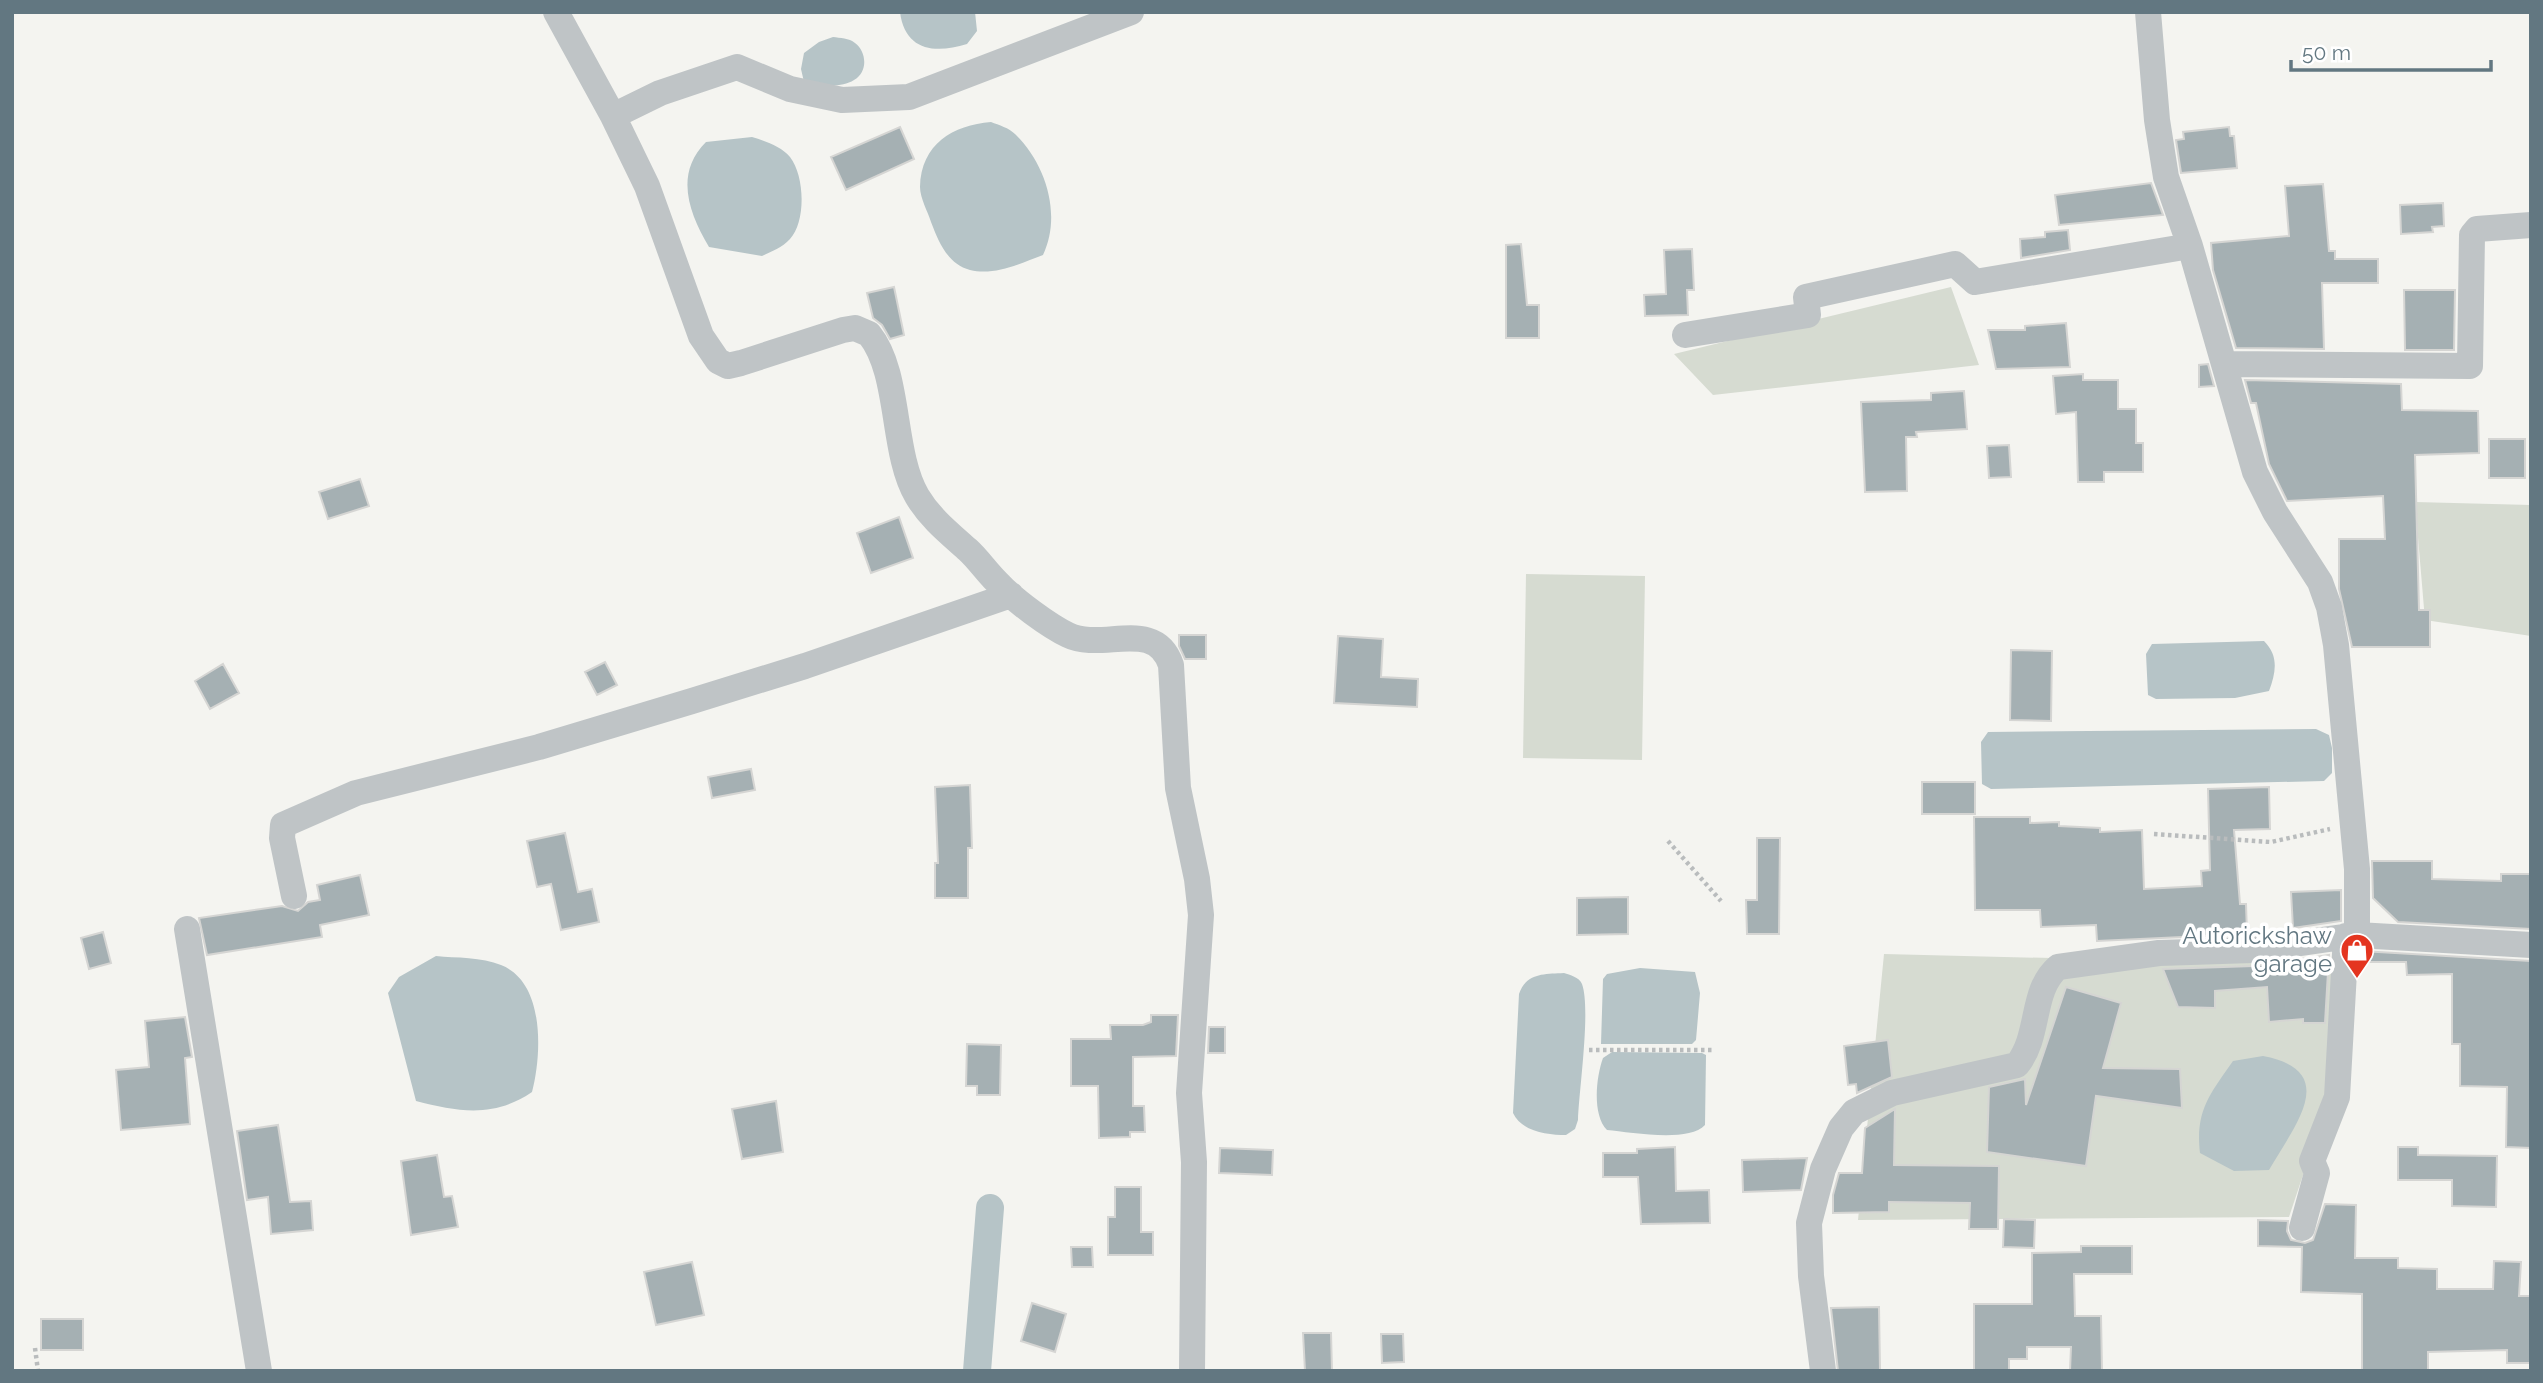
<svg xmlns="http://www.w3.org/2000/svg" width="2543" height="1383" viewBox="0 0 2543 1383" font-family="Raleway,sans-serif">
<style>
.green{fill:#d6dbd1}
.water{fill:#b6c4c7}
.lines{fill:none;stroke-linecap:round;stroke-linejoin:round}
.canal{stroke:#b6c4c7;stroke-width:28}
.building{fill:#a5b0b3;stroke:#d5d5d3;stroke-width:2}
.path{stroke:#b9bcbd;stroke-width:4.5;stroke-dasharray:3.5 3.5;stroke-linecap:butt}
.street{stroke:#bfc4c6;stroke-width:26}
.labels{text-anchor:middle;stroke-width:7;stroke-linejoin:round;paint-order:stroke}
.poi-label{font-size:24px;fill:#627781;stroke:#fff;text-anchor:end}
</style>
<rect width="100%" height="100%" fill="#f4f4f0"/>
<path class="green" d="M 1951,287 L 1979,365 L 1713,395 L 1674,354 Z
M 2415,502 L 2531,505 L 2531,636 L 2425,620 Z
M 1526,574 L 1645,576 L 1642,760 L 1523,758 Z
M 1884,954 L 2335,965 L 2332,1088 L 2289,1217 L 1858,1220 Z"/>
<path class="water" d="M 900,12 L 975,12 L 977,31 L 967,44 C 935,54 905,51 900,12 Z
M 833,37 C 840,38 849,38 855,43 C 867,52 868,72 854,80 C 840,89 819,85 804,82 L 801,69 L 804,53 L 819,42 Z
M 991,122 C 999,125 1009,128 1015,134 C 1046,164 1062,215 1043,255 C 1021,263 995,276 970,270 C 948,264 939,243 931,222 C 928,212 920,198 920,187 C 921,144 953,125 991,122 Z
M 752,137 C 765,141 781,146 790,157 C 805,176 806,222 790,239 C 782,248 772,251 762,256 L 709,247 C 689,213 674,174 706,142 Z
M 2264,641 C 2279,656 2276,672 2269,691 L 2235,698 L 2156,699 L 2148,695 L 2146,654 L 2152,644 Z
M 2316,729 L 2329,735 L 2332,748 L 2332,773 L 2324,781 L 1991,789 L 1982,784 L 1981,742 L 1988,732 Z
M 436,956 C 456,958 482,957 501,965 C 545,982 542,1054 532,1092 C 494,1118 459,1112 416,1101 L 388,993 L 399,977 Z
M 1640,968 L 1695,972 L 1700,993 L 1696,1040 L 1692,1044 L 1601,1044 L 1603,979 L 1607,974 Z
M 1564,973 C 1570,975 1579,977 1582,984 C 1591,1009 1579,1090 1578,1120 L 1575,1129 L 1566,1135 C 1548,1135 1522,1132 1513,1113 L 1519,994 C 1526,973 1544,974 1564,973 Z
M 1612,1052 L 1702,1053 L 1706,1055 L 1705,1125 C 1688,1143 1630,1132 1607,1130 C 1592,1115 1596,1077 1603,1058 Z
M 2263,1056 C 2342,1071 2294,1126 2269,1170 L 2234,1171 L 2200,1153 C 2195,1111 2210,1094 2233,1061 Z"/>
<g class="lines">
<path class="canal" d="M 977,1371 L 990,1208"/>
</g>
<path class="building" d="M 900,127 L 914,159 L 846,190 L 831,157 Z
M 2229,127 L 2230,136 L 2234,136 L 2237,168 L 2181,173 L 2176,140 L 2184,139 L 2183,132 Z
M 2151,183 L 2163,215 L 2059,225 L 2055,195 Z
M 2323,184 L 2329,251 L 2335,251 L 2335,259 L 2378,259 L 2378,283 L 2322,283 L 2324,349 L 2236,348 L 2213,270 L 2211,243 L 2289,236 L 2285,186 Z
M 2443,203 L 2444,226 L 2432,227 L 2433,232 L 2401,234 L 2400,205 Z
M 2068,230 L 2070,250 L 2021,258 L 2020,239 L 2045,237 L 2045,232 Z
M 1521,244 L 1527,305 L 1539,305 L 1539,338 L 1506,338 L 1506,245 Z
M 1692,249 L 1694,290 L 1687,290 L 1688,315 L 1645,316 L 1644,295 L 1666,294 L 1664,250 Z
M 894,287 L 904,335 L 890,339 L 882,325 L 873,318 L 867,293 Z
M 2404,290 L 2455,290 L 2454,350 L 2405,350 Z
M 2066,323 L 2070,367 L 1996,369 L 1988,330 L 2025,330 L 2025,326 Z
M 2208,364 L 2214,386 L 2199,387 L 2199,365 Z
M 2083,374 L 2083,380 L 2118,380 L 2118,409 L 2136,409 L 2136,443 L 2143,443 L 2143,472 L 2104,472 L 2104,482 L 2078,482 L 2076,412 L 2056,414 L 2053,376 Z
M 2245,380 L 2401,384 L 2402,410 L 2478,411 L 2479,453 L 2415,455 L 2419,610 L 2430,610 L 2430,647 L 2352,647 L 2339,589 L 2339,539 L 2385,539 L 2383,496 L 2287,501 L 2269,464 L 2256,403 L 2251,403 Z
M 1964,391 L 1967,429 L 1916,432 L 1917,437 L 1906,437 L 1907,491 L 1865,492 L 1861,402 L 1931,400 L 1931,393 Z
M 2489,439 L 2525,439 L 2525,478 L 2489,478 Z
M 2009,445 L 2011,477 L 1989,478 L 1987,446 Z
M 360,479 L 369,506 L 328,519 L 319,492 Z
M 899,517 L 913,558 L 871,573 L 857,533 Z
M 1179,635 L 1206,635 L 1206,659 L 1185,659 L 1179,646 Z
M 1338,636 L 1383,639 L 1381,677 L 1418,679 L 1417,707 L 1334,703 Z
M 2011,650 L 2052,651 L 2051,721 L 2010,720 Z
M 605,662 L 617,685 L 597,695 L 585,672 Z
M 223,664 L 239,693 L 210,709 L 195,681 Z
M 751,769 L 755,790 L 712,798 L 708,777 Z
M 1922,782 L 1975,782 L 1975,814 L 1922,814 Z
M 970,785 L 972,848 L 968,848 L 968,898 L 935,898 L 935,863 L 938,863 L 935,787 Z
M 2269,787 L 2270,829 L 2234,830 L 2240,904 L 2246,904 L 2247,934 L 2097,941 L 2096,925 L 2041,927 L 2040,910 L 1975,910 L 1974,817 L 2030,817 L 2030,823 L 2059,822 L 2059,826 L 2100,828 L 2100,832 L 2142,830 L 2144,889 L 2202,886 L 2201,871 L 2210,870 L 2208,789 Z
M 565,833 L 578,892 L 592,889 L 599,922 L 561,930 L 551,884 L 537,887 L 527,841 Z
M 1757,838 L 1780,838 L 1779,934 L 1747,934 L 1746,900 L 1757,900 Z
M 2372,861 L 2432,861 L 2432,879 L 2501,881 L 2501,874 L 2531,874 L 2531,929 L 2398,922 L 2373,898 Z
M 360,875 L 369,915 L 320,925 L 322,937 L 207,955 L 199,918 L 282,906 L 298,911 L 308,902 L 320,900 L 317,885 Z
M 2341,890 L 2341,921 L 2293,928 L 2291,892 Z
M 1628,897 L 1628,934 L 1577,935 L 1577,898 Z
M 103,932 L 111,963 L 89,969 L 81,938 Z
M 2361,951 L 2531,961 L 2531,1148 L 2506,1147 L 2507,1087 L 2460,1086 L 2460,1044 L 2452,1044 L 2452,974 L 2407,975 L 2406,962 L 2360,962 Z
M 2329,955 L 2325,1023 L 2303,1023 L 2303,1019 L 2269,1022 L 2267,987 L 2215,991 L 2215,1008 L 2178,1007 L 2163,969 L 2254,966 Z
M 2066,987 L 2121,1003 L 2103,1068 L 2180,1069 L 2182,1108 L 2096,1096 L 2086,1166 L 1987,1152 L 1989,1087 L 2025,1079 L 2026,1105 Z
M 1151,1015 L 1178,1015 L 1176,1056 L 1133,1057 L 1133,1106 L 1144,1106 L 1145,1132 L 1130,1132 L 1130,1137 L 1099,1138 L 1098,1086 L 1071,1086 L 1071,1039 L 1111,1039 L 1110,1025 L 1143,1025 L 1151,1022 Z
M 185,1017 L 192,1057 L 185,1058 L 190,1124 L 121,1130 L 116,1070 L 149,1067 L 145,1021 Z
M 1209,1027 L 1225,1027 L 1225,1053 L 1208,1053 Z
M 1888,1040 L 1892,1077 L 1857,1093 L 1856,1084 L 1848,1085 L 1844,1046 Z
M 967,1044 L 1001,1045 L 1000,1095 L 977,1095 L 977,1086 L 966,1086 Z
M 776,1101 L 783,1152 L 742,1159 L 732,1109 Z
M 1895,1109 L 1894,1165 L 1999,1166 L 1998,1229 L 1969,1229 L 1970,1203 L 1889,1202 L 1889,1212 L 1833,1213 L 1833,1195 L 1839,1173 L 1862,1173 L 1865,1128 Z
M 278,1125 L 290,1202 L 311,1201 L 313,1230 L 271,1234 L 268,1197 L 247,1200 L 237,1131 Z
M 1675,1147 L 1676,1191 L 1709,1190 L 1710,1223 L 1641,1224 L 1638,1177 L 1603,1177 L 1603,1153 L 1637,1153 L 1637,1149 Z
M 2398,1147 L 2418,1147 L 2418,1155 L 2497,1156 L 2496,1207 L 2452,1206 L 2452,1180 L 2398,1180 Z
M 1220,1148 L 1273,1150 L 1272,1175 L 1219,1173 Z
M 437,1155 L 444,1197 L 452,1196 L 458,1227 L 411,1235 L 401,1161 Z
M 1807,1158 L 1801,1190 L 1743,1192 L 1742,1160 Z
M 1115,1187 L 1141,1187 L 1141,1232 L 1153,1232 L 1153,1255 L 1108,1255 L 1108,1217 L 1115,1217 Z
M 2325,1204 L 2356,1205 L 2355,1258 L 2398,1258 L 2398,1268 L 2437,1269 L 2437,1289 L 2493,1289 L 2494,1261 L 2521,1262 L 2519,1296 L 2531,1296 L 2531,1363 L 2507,1363 L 2507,1350 L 2428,1352 L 2428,1371 L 2362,1371 L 2362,1294 L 2301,1292 L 2302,1247 L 2258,1246 L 2258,1220 L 2288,1221 L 2287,1231 L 2291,1240 L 2305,1243 L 2313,1240 Z
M 2004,1219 L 2035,1220 L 2034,1248 L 2003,1247 Z
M 2081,1246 L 2132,1246 L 2132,1274 L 2074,1274 L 2075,1316 L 2101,1316 L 2102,1371 L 2070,1371 L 2071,1347 L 2027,1347 L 2027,1359 L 2009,1359 L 2009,1371 L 1974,1371 L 1974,1304 L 2032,1304 L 2032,1253 L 2081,1252 Z
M 1071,1247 L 1092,1247 L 1093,1267 L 1072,1267 Z
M 692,1262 L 704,1315 L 656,1325 L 644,1272 Z
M 1032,1303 L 1066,1314 L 1055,1352 L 1021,1341 Z
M 1879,1307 L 1880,1371 L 1838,1371 L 1831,1308 Z
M 41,1319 L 83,1319 L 83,1350 L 41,1350 Z
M 1303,1333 L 1331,1333 L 1332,1371 L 1305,1371 Z
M 1381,1334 L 1403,1334 L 1404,1362 L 1382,1363 Z"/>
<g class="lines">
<path class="path" d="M 2154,834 L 2271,842 L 2330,829
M 1668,841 L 1721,901
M 1589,1050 L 1712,1050
M 35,1348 L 38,1371"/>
<path class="street" d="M 556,12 L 613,116 L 647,186 L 701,336 L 718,361 L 728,366 L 741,363 L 843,330 L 855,328 L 869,334 C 901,373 891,452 917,496 C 930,518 949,533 968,550 C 979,560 988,574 1000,585 C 1014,600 1049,626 1068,635 C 1102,652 1155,617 1171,665 L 1178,788 L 1197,879 L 1201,915 L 1189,1093 L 1194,1162 L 1192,1371
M 2148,12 L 2157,120 L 2166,177 L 2190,246 L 2255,472 L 2275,512 L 2320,582 L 2329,607 L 2336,645 L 2357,869 L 2357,935
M 613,116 L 660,93 L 737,67 L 790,89 L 842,100 L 909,97 L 1131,12
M 1685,335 L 1808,315 L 1806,297 L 1955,264 L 1975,282 L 2190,246
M 2224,364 L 2470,366 L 2472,235 L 2477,229 L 2531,225
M 294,896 L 282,838 L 283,825 L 356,793 L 539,747 L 692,701 L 805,666 L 1011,595
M 187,929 L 259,1371
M 2302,1228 L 2317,1173 L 2312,1161 L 2337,1097 L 2346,936
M 1823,1371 L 1811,1276 L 1809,1223 L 1823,1169 L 1841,1128 L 1854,1112 L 1892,1093 L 2017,1065 C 2041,1035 2030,991 2058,967 L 2159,953 L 2253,950 L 2357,935 L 2531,945"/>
</g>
<defs>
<symbol id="shop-pin" viewBox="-11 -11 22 30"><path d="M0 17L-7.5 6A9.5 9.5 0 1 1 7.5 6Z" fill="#e43520" stroke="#fff"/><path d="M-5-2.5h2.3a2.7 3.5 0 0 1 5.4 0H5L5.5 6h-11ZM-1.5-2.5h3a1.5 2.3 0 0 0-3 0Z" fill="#fff"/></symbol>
</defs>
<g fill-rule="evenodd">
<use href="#shop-pin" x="2338" y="931" width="38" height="52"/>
</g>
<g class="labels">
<g class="poi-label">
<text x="2332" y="944">Autorickshaw<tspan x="2332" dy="28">garage</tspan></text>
</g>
</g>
<rect width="2543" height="1383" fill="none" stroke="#627781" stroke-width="28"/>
<path d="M2291 60v10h200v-10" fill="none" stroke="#627781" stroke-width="3.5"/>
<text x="2302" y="60" font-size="21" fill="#627781" stroke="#ffffff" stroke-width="5" paint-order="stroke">50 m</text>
</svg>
